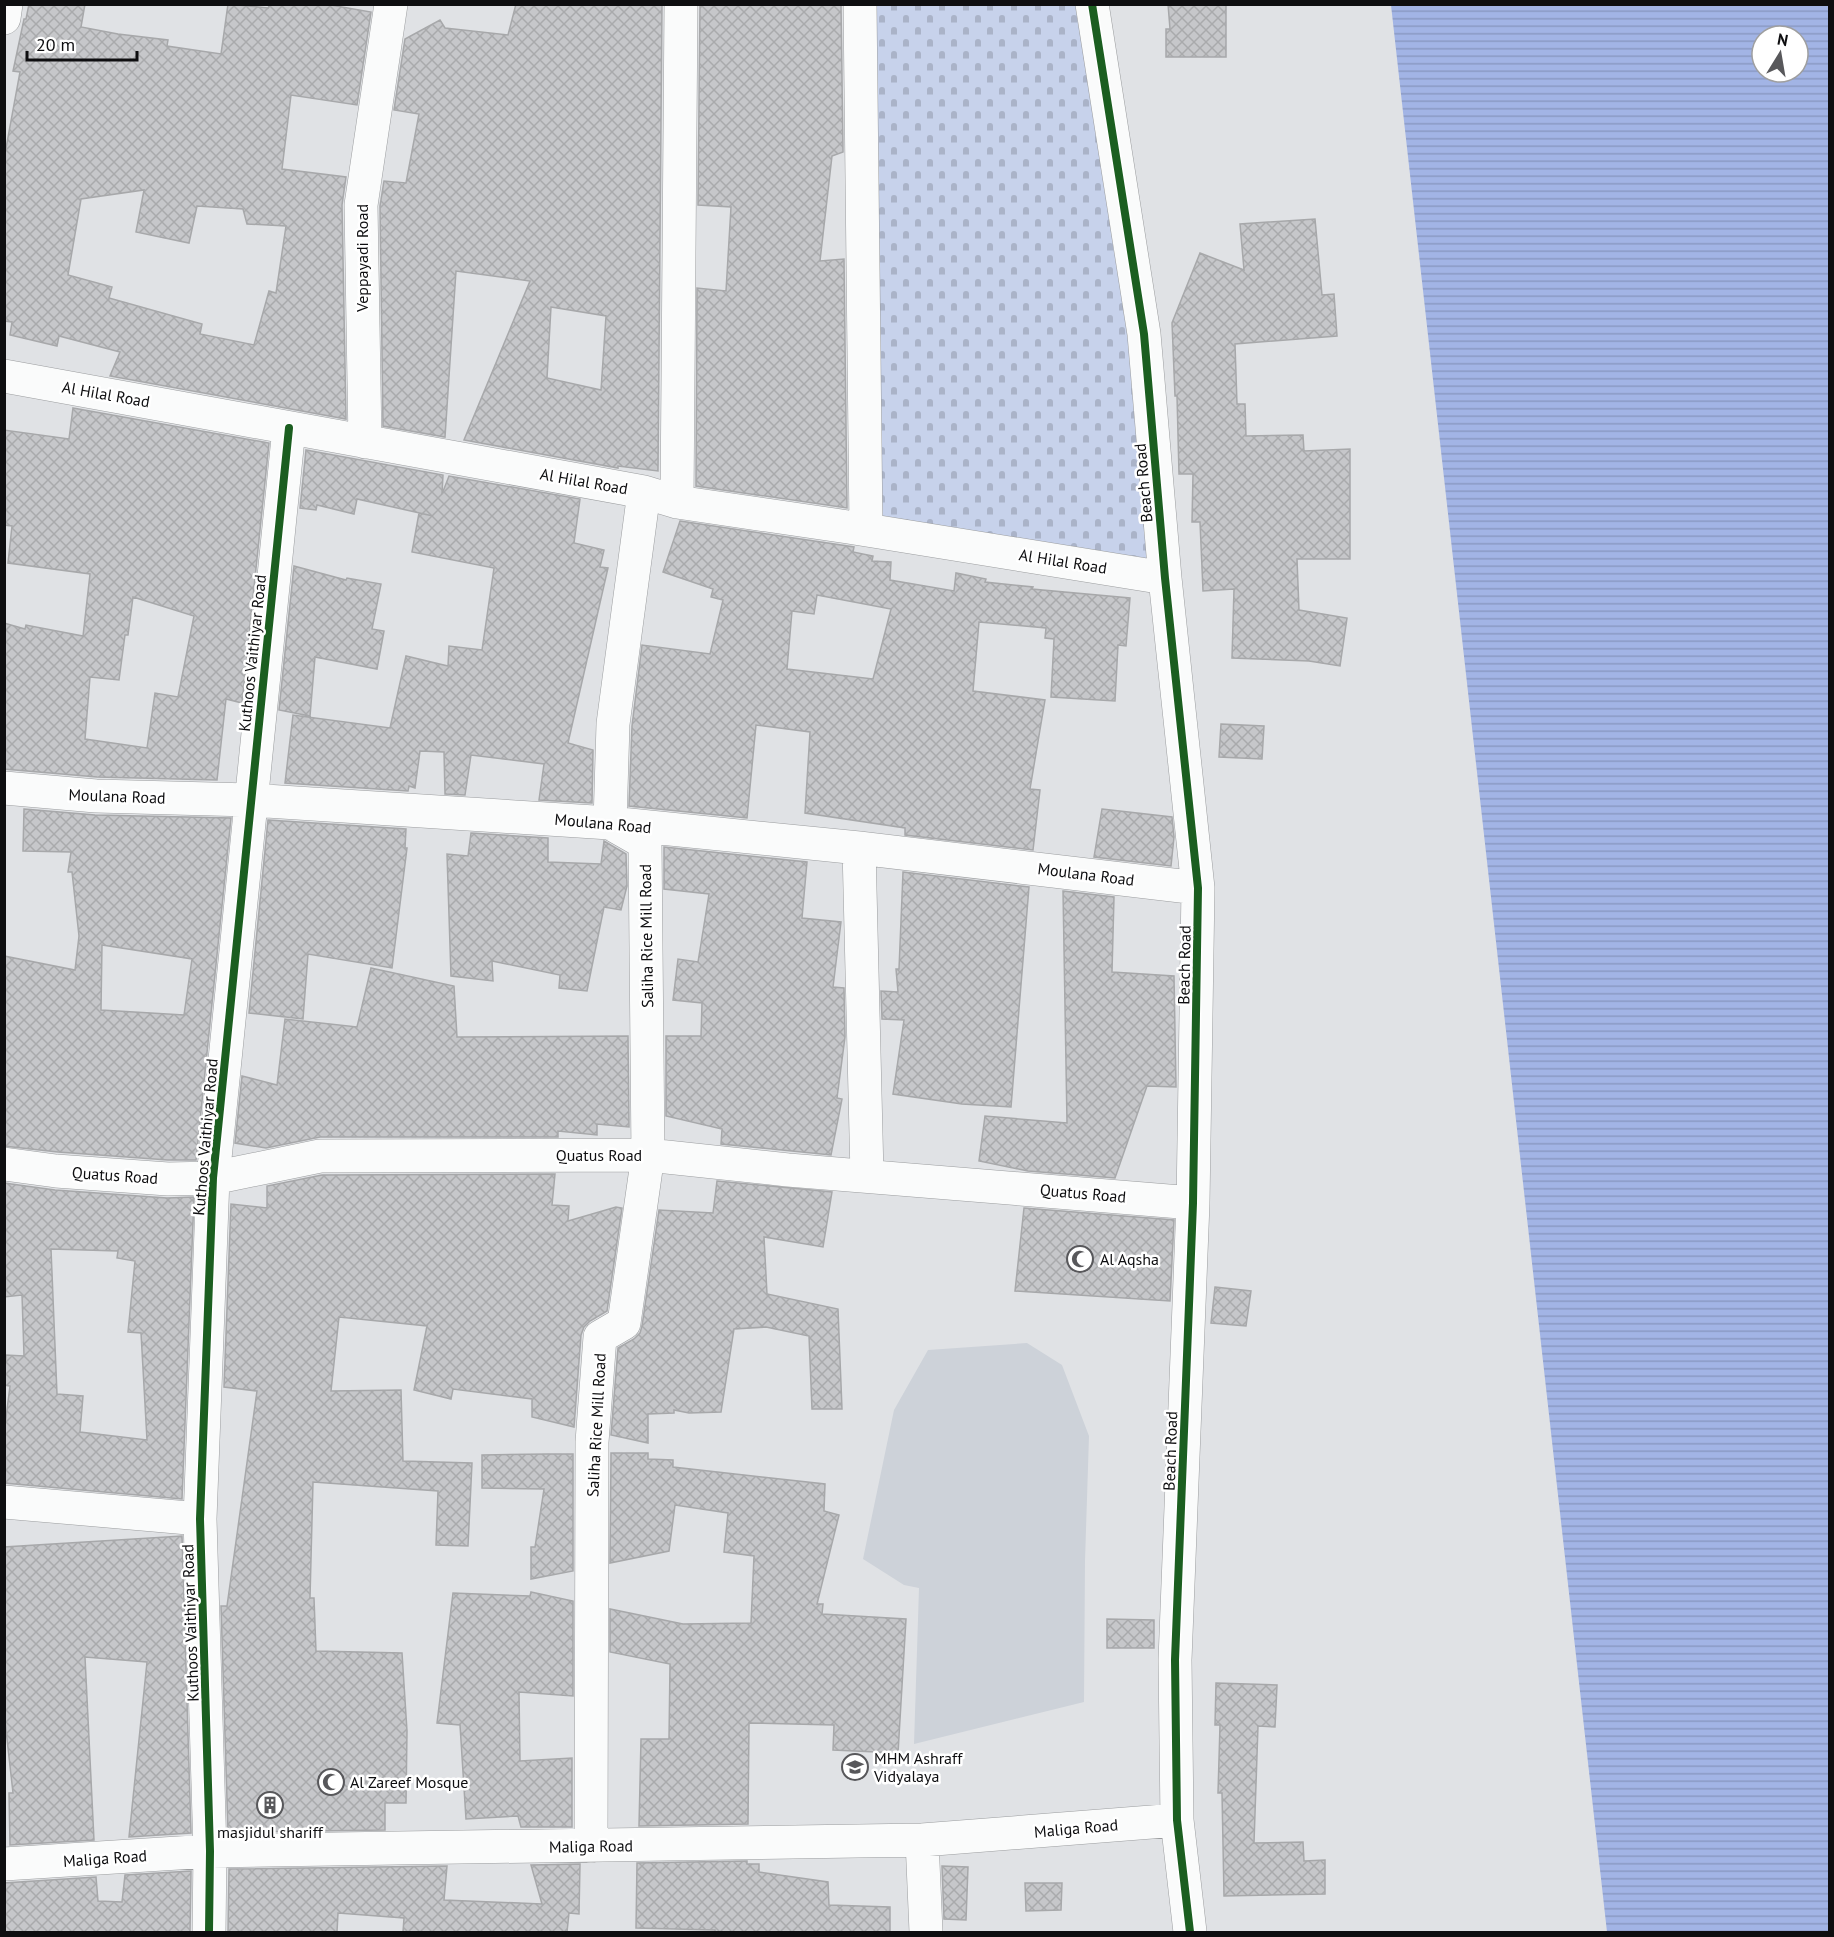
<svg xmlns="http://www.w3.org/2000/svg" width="1834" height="1937" viewBox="0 0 1834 1937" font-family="'PT Sans',sans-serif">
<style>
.built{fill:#cdd2d9}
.cemetery{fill:url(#cemetery-stones)}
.water{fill:url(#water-rules);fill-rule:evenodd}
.building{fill:url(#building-cross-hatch);stroke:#a7a8aa;stroke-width:1.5;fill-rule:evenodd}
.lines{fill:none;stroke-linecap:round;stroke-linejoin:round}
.minor-casing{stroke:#9b9d9f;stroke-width:34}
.minor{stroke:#fafbfb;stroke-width:33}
.cycleway-casing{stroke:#fff;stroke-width:11}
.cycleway{stroke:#1b5e20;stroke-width:8}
.labels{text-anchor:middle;stroke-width:5;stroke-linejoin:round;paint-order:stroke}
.street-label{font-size:16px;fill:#0e0e10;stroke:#fff}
.poi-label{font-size:16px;fill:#0e0e10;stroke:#fff;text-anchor:start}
</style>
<defs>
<pattern id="cemetery-stones" width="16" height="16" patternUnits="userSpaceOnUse" patternTransform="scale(1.5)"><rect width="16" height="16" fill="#c7d2eb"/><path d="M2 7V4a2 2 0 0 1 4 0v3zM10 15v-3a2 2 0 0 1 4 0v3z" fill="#aab3c8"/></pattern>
<pattern id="water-rules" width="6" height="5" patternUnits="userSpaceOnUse" patternTransform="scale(1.5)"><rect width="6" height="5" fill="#a2b4e5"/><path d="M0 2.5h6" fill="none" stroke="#8a9ac3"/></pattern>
<pattern id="building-cross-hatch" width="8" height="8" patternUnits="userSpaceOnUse" patternTransform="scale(1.5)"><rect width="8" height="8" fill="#c6c7ca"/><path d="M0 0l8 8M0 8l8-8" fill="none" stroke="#a9aaac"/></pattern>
</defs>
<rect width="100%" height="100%" fill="#e0e2e5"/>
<path class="built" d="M 1027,1343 L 1062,1365 L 1089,1436 L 1085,1561 L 1084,1702 L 914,1744 L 919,1588 L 904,1585 L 863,1559 L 894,1410 L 928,1350 Z"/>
<path class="cemetery" d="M 860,5 L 1092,5 L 1165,578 L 866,529 Z"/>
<path class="water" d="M 1391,5 L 1829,5 L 1829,1932 L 1607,1932 ZM 1762,36 L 1798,36 L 1798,72 L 1762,72 Z"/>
<path class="building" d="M 29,4 L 85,4 L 81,27 L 118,34 L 168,40 L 167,46 L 221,54 L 228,4 L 268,8 L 270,4 L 325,4 L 371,12 L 357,105 L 291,95 L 282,169 L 346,177 L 342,205 L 346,419 L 110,376 L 120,352 L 59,336 L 57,346 L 10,335 L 12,322 L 4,321 L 4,159 L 20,72 L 13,71 L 24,19 L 26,19 ZM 144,190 L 136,232 L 189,243 L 197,206 L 243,209 L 247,224 L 286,226 L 276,293 L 269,291 L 254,345 L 200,334 L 202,324 L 109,298 L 112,287 L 68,275 L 81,199 Z
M 516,4 L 662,4 L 658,471 L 618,466 L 618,468 L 464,440 L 530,281 L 456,271 L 445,437 L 383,426 L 380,206 L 384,181 L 406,183 L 419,114 L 394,110 L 405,39 L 440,20 L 445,28 L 508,35 ZM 551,307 L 606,316 L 601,390 L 547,378 Z
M 700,4 L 841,4 L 843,152 L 832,156 L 820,261 L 844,259 L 847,508 L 696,486 L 697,288 L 726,291 L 731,207 L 698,205 Z
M 1168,4 L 1226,4 L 1226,57 L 1166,57 L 1166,29 L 1170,29 Z
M 1315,219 L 1322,295 L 1334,294 L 1337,336 L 1235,344 L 1237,404 L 1245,404 L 1246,436 L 1303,435 L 1304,451 L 1350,449 L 1350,559 L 1297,559 L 1299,610 L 1347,618 L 1340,666 L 1309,661 L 1232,658 L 1234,589 L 1203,591 L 1200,522 L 1192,522 L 1193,474 L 1179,474 L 1177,396 L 1175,396 L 1172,323 L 1200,253 L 1244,270 L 1240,224 Z
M 73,408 L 269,443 L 242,703 L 226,699 L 217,780 L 97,777 L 4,769 L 4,623 L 25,629 L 26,625 L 83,636 L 90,574 L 8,563 L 12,526 L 4,525 L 4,430 L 69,439 ZM 133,597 L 194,616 L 178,697 L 155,693 L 147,748 L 85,739 L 90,677 L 119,680 L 125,635 L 128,635 Z
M 306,450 L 443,475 L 442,494 L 449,476 L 580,499 L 574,543 L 604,550 L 600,567 L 608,568 L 568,743 L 593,750 L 592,803 L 539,800 L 544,764 L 471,755 L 465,795 L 445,794 L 444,752 L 420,751 L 415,788 L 409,786 L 408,791 L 285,783 L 293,715 L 390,728 L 406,656 L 448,666 L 449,646 L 482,650 L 494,568 L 412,552 L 419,513 L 433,516 L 357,499 L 354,514 L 317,505 L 316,510 L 300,508 Z
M 680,521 L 854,547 L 853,552 L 873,556 L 872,561 L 891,562 L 890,580 L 954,591 L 956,573 L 986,579 L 985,582 L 1033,587 L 1032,589 L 1130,598 L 1126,646 L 1118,645 L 1115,701 L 1051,697 L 1054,639 L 1045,638 L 1046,628 L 979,622 L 973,691 L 1045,700 L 1030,789 L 1040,790 L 1033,850 L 905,835 L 905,828 L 805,813 L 810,732 L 756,725 L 747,818 L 629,806 L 632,726 L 642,645 L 710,654 L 723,600 L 711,597 L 713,589 L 663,572 ZM 817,595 L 891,609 L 873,679 L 787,669 L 792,611 L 814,614 Z
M 294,566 L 346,580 L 347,578 L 381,584 L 372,629 L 384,631 L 377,669 L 315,657 L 310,716 L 279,710 Z
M 1221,724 L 1264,726 L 1262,759 L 1219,757 Z
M 24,809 L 95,815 L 231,818 L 196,1160 L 168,1160 L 58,1152 L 4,1146 L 4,956 L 75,970 L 79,936 L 72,872 L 68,872 L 71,852 L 23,851 ZM 102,945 L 192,959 L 184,1015 L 101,1010 Z
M 1102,809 L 1172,817 L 1174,837 L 1171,866 L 1094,857 Z
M 268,820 L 406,829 L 405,848 L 407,848 L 392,968 L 308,954 L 303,1019 L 249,1013 Z
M 471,833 L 548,838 L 548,862 L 601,864 L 604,841 L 626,854 L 627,886 L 621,910 L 604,907 L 587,991 L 559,988 L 560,975 L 492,961 L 493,981 L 451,976 L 447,854 L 468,856 Z
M 664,847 L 807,862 L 802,918 L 841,922 L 833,987 L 844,988 L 845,1037 L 837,1098 L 842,1099 L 831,1155 L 721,1144 L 722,1129 L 666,1116 L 666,1036 L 701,1036 L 702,1003 L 673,1000 L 678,959 L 698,962 L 709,894 L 664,889 Z
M 903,872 L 1029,887 L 1011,1107 L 962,1104 L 893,1094 L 904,1020 L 882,1019 L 881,991 L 898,992 L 896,969 L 899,969 Z
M 1063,891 L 1114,897 L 1112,972 L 1174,976 L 1176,1087 L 1147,1086 L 1115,1178 L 1028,1171 L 979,1161 L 985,1116 L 1067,1123 Z
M 371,968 L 454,986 L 457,1037 L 628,1036 L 629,1127 L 597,1124 L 597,1135 L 558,1131 L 558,1137 L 320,1137 L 266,1148 L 235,1143 L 242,1076 L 277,1085 L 285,1019 L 357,1027 Z
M 555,1174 L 552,1205 L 569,1206 L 568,1221 L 616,1207 L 622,1208 L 607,1311 L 590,1321 L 584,1327 L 581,1335 L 574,1427 L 532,1417 L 532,1399 L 453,1389 L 451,1399 L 414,1390 L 427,1326 L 339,1317 L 331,1391 L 401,1390 L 403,1461 L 472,1463 L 468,1546 L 436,1545 L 438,1491 L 313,1482 L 310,1598 L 314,1598 L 316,1651 L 402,1653 L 407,1731 L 406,1803 L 385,1803 L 385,1830 L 228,1832 L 221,1606 L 227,1606 L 257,1391 L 224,1387 L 231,1204 L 267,1208 L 267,1186 L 322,1175 Z
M 717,1181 L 832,1192 L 823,1247 L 764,1237 L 767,1294 L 838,1309 L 842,1409 L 812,1409 L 809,1336 L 766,1327 L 734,1329 L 721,1412 L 689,1413 L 674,1410 L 674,1413 L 648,1414 L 648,1443 L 611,1435 L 618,1348 L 634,1339 L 640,1333 L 642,1326 L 659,1210 L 713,1213 Z
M 4,1183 L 55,1190 L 167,1198 L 194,1197 L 182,1499 L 4,1483 L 4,1433 L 10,1386 L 4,1385 L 6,1355 L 24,1356 L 22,1295 L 4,1297 ZM 51,1249 L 118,1251 L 117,1258 L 135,1261 L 128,1332 L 141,1333 L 147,1440 L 80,1432 L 83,1396 L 57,1394 Z
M 1024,1208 L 1174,1220 L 1170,1301 L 1015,1291 Z
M 1215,1287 L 1251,1291 L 1246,1326 L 1211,1323 Z
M 611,1453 L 648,1453 L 648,1459 L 673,1460 L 673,1467 L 825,1484 L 824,1511 L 839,1515 L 817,1604 L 823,1604 L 822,1614 L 906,1619 L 898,1753 L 833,1750 L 834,1725 L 749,1723 L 748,1824 L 639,1826 L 641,1739 L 669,1739 L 670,1664 L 610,1652 L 610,1609 L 683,1624 L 751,1623 L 754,1556 L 724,1552 L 728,1513 L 675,1505 L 669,1551 L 610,1563 Z
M 547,1454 L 573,1454 L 573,1571 L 531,1579 L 531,1547 L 535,1547 L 544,1489 L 482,1488 L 482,1455 Z
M 182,1536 L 191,1833 L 129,1837 L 147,1662 L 85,1657 L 94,1840 L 10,1845 L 9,1793 L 13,1793 L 4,1712 L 4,1547 Z
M 531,1592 L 573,1601 L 573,1696 L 519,1692 L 520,1761 L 572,1758 L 572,1827 L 521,1827 L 518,1816 L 466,1819 L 460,1725 L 437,1723 L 453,1593 L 530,1596 Z
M 1107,1619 L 1154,1620 L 1154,1648 L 1107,1648 Z
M 1216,1683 L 1277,1685 L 1275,1727 L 1258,1726 L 1254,1843 L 1303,1842 L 1304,1861 L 1325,1860 L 1325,1894 L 1224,1896 L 1222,1793 L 1218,1793 L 1220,1725 L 1215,1725 Z
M 747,1861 L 747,1864 L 759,1864 L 759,1872 L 828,1882 L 829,1905 L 890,1907 L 890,1932 L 715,1932 L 715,1930 L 636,1928 L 637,1863 Z
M 580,1864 L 579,1914 L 569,1913 L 567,1932 L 403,1932 L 404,1918 L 338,1913 L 337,1932 L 228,1932 L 229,1869 L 447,1866 L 444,1900 L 542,1904 L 531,1865 Z
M 942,1866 L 968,1867 L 966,1920 L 944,1919 Z
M 191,1871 L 190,1932 L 4,1932 L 4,1883 L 96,1877 L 98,1901 L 122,1902 L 125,1875 Z
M 1025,1883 L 1062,1883 L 1061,1910 L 1026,1911 Z"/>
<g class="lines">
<defs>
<path id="minor" d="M 860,4 L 866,529
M 1092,4 L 1144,334 L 1165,578 L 1198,888 L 1193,1203 L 1175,1660 L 1177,1820 L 1190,1932
M 4,18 L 6,4
M 4,376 L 644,492 L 677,502 L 848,527 L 1165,578
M 365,442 L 361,205 L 391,4
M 677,502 L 681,4
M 4,788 L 96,796 L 250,800 L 610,823 L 859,848 L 1198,888
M 859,848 L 867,1175
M 4,1164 L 56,1171 L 168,1179 L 213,1178 L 320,1156 L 648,1155 L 788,1170 L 1193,1203
M 4,1502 L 200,1519
M 922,1840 L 926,1932
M 591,1846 L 592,1442 L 600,1337 L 624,1323 L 648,1155 L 645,843 L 610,823 L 613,724 L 644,492
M 4,1864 L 210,1851 L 922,1840 L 1177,1820
M 209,1932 L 210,1851 L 200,1519 L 213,1178 L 289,428"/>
</defs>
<use href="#minor" class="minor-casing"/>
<use href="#minor" class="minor"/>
<defs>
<path id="cycleway" d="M 1092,4 L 1144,334 L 1165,578 L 1198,888 L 1193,1203 L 1175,1660 L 1177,1820 L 1190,1932
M 209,1932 L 210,1851 L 200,1519 L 213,1178 L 289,428"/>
</defs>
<use href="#cycleway" class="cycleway-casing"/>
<use href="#cycleway" class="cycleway"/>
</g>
<defs>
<symbol id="mosque-ring" viewBox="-11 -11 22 22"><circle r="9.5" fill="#fff" stroke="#58585b" stroke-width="1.5"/><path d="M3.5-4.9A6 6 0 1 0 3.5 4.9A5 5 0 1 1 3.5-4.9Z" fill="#58585b"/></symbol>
<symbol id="school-ring" viewBox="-11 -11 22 22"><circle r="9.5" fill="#fff" stroke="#58585b" stroke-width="1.5"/><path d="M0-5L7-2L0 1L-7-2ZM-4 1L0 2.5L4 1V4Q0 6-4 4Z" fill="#58585b"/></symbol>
<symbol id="building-ring" viewBox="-11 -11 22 22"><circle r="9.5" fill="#fff" stroke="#58585b" stroke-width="1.5"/><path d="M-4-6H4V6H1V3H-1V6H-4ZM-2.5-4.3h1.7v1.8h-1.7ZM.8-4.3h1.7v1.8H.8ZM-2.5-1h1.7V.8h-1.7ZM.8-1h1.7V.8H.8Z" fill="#58585b"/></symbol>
</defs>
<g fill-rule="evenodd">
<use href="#mosque-ring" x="1065" y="1244" width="30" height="30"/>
<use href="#school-ring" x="840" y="1752" width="30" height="30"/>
<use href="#mosque-ring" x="316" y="1767" width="30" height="30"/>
<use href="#building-ring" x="255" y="1790" width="30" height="30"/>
</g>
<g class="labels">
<g class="street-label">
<text transform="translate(362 258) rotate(-90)" y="6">Veppayadi Road</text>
<text transform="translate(106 394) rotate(10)" y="6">Al Hilal Road</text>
<text transform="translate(584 481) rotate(10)" y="6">Al Hilal Road</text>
<text transform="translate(1143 483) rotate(-95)" y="6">Beach Road</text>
<text transform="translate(1063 561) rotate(9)" y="6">Al Hilal Road</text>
<text transform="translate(252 653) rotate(-84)" y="6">Kuthoos Vaithiyar Road</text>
<text transform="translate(117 796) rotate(2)" y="6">Moulana Road</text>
<text transform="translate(603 823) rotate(5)" y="6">Moulana Road</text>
<text transform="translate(1086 874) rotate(7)" y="6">Moulana Road</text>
<text transform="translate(646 936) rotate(-91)" y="6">Saliha Rice Mill Road</text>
<text transform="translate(1184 965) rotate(-89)" y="6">Beach Road</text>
<text transform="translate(205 1137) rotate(-85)" y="6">Kuthoos Vaithiyar Road</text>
<text x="599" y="1161">Quatus Road</text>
<text transform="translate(115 1175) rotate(4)" y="6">Quatus Road</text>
<text transform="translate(1083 1193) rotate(5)" y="6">Quatus Road</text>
<text transform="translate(596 1425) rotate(-87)" y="6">Saliha Rice Mill Road</text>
<text transform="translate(1170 1451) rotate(-88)" y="6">Beach Road</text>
<text transform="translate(190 1623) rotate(-92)" y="6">Kuthoos Vaithiyar Road</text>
<text transform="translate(1076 1828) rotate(-5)" y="6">Maliga Road</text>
<text transform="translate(591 1846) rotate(-1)" y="6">Maliga Road</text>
<text transform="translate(105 1858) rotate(-4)" y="6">Maliga Road</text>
</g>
<g class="poi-label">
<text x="1100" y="1265">Al Aqsha</text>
<text x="874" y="1764">MHM Ashraff<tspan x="874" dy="18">Vidyalaya</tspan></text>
<text x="350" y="1788">Al Zareef Mosque</text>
<text x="270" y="1838" text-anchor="middle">masjidul shariff</text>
</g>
</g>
<rect width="1834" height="1937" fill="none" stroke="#0e0e10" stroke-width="12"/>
<g transform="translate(1780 54) rotate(11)"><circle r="28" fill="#ffffff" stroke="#9f9f9f" stroke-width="1.5"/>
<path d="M0-4.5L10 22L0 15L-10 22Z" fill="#58585b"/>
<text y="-9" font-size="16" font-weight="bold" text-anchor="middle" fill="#0e0e10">N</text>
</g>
<path d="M27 51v9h110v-9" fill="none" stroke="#0e0e10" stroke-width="3"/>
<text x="36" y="51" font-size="18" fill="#0e0e10" stroke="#ffffff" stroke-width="4.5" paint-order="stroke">20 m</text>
</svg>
